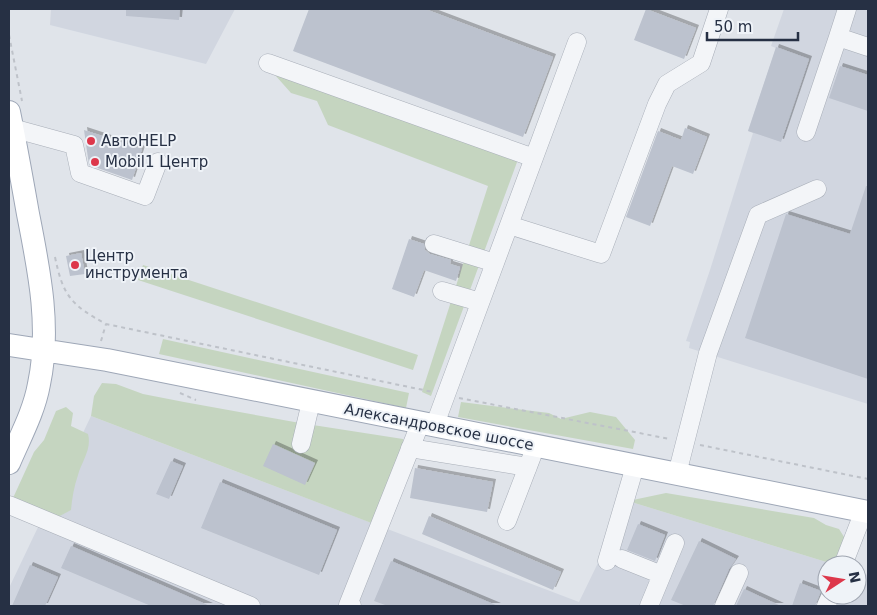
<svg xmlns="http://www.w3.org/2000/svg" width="877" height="615" viewBox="0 0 877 615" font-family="'DejaVu Sans',sans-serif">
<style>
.built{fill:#d1d6e0}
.green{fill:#c5d5c0}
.building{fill:#bcc2ce;filter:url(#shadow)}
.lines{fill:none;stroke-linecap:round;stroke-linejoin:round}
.minor-casing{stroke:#a8aeb8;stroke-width:19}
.major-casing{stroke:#9ea7b7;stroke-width:24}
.path{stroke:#bec2c9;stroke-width:2;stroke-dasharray:4 4;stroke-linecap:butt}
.minor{stroke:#f3f5f8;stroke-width:18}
.major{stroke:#fff;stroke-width:22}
.poi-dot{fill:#dd374b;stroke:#eff3f8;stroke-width:2}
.labels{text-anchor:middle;stroke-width:4;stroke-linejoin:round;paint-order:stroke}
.poi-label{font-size:15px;fill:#263044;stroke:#eff3f8;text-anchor:start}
.street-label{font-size:15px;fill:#263044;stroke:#eff3f8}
</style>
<defs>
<filter id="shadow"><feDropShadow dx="3" dy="-3" stdDeviation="0" flood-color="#0004"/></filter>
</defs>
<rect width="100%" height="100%" fill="#e0e4ea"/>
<path class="built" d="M 51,9 L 235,9 L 206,64 L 50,25 Z
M 784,9 L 868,9 L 868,404 L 689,348 L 690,342 L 686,341 L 710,270 L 753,133 L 748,131 L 776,48 L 771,46 Z
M 91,416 L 579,602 L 628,501 L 836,565 L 827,565 L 827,595 L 857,595 L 857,572 L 868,575 L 868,606 L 9,606 L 9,588 Z"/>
<path class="green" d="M 275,75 L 520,154 L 431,396 L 422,392 L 488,186 L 328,125 L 317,101 L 291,93 Z
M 143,265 L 418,355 L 413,370 L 138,280 Z
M 163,339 L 409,393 L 406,408 L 159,354 Z
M 102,383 L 116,384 L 143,394 L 184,402 L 300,423 L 403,439 L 405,448 L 374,524 L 91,416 L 94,396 Z
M 461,402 L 549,413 L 561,419 L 590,412 L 616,417 L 635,440 L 633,449 L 458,417 Z
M 66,407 L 73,413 L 71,426 L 88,434 C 92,449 82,461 78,475 C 74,487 72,498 71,510 L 58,517 L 13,498 L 34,452 L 44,440 L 56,411 Z
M 666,493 L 814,518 L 826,525 L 839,529 L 846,540 L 836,565 L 628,501 Z"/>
<path class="building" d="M 126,9 L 180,9 L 179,20 L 126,16 Z
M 309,9 L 425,9 L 553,57 L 523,137 L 293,51 Z
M 646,9 L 696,28 L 684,59 L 634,40 Z
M 776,47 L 809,59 L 781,142 L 748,131 Z
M 840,66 L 868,75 L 868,111 L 829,98 Z
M 685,128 L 707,137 L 693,174 L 672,166 L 650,226 L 626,217 L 658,131 L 681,140 Z
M 84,130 L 142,149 L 132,180 L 89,165 Z
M 866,186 L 868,186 L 868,379 L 745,338 L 786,214 L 850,234 Z
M 409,239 L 424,244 L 425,250 L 430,254 L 451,260 L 450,264 L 460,267 L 456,281 L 424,270 L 414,297 L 392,289 Z
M 81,253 L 85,274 L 70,276 L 66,256 Z
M 273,444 L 315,463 L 305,485 L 263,466 Z
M 171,461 L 183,466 L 169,499 L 156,494 Z
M 415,468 L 493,482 L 487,512 L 410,498 Z
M 220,482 L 337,530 L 319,575 L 201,528 Z
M 429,516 L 561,572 L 553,590 L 422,534 Z
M 638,524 L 665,535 L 655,561 L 627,550 Z
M 699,541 L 736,559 L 729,569 L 713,606 L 686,606 L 671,600 Z
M 71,546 L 210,606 L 151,606 L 61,568 Z
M 391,561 L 498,606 L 388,606 L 374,601 Z
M 30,565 L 58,577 L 45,606 L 12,606 Z
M 800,583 L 821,591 L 815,606 L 792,606 Z
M 744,589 L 781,606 L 736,606 Z"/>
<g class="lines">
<defs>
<path id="minor" d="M 847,9 L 838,37 L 868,47
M 268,63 L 534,158
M 12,128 L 74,145 L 80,173 L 145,196 L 158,162
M 806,132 L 838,37
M 509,225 L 601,254 L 657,104 L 667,84 L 701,63 L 719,9
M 434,244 L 495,263
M 442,291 L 480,302
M 434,427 L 577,42
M 301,444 L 311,402
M 410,448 L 528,467
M 677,474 L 708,353 L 758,215 L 817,189
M 9,505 L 251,606
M 507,521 L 532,456
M 622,559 L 662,575
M 607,561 L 635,466
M 843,565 L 864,511
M 352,606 L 348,605 L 420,424
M 649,606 L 675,543
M 724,606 L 739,573
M 826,606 L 831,595"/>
<path id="major" d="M 9,112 C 16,146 22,180 28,214 C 39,270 51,327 39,384 C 34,412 20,437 9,463
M 9,345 L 107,360 L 868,512"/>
</defs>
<use href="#minor" class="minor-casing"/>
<use href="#major" class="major-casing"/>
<path class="path" d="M 9,35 L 22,101
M 55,257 C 63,296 71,305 106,324 L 433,392
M 101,341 L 106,324
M 180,393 L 196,400
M 459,398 L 670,439
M 700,445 L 868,479"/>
<use href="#minor" class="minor"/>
<use href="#major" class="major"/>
</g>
<g class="poi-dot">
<circle cx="91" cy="141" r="5"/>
<circle cx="95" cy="162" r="5"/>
<circle cx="75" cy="265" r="5"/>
</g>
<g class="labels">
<g class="poi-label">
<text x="101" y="146">АвтоHELP</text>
<text x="105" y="167">Mobil1 Центр</text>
<text x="85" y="261">Центр<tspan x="85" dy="17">инструмента</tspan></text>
</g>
<g class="street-label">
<text transform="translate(439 427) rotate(11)" y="5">Александровское шоссе</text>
</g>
</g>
<rect width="877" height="615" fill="none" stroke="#263044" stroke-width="20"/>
<g transform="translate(842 580) rotate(78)"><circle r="24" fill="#eff3f8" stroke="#9fa5b0"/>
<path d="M0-4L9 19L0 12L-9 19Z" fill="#dd374b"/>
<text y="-8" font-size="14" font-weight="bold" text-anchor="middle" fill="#263044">N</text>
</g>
<path d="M707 32v8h91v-8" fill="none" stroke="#263044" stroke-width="2.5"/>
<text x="714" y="32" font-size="15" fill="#263044" stroke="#eff3f8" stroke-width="4" paint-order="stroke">50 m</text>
</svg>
